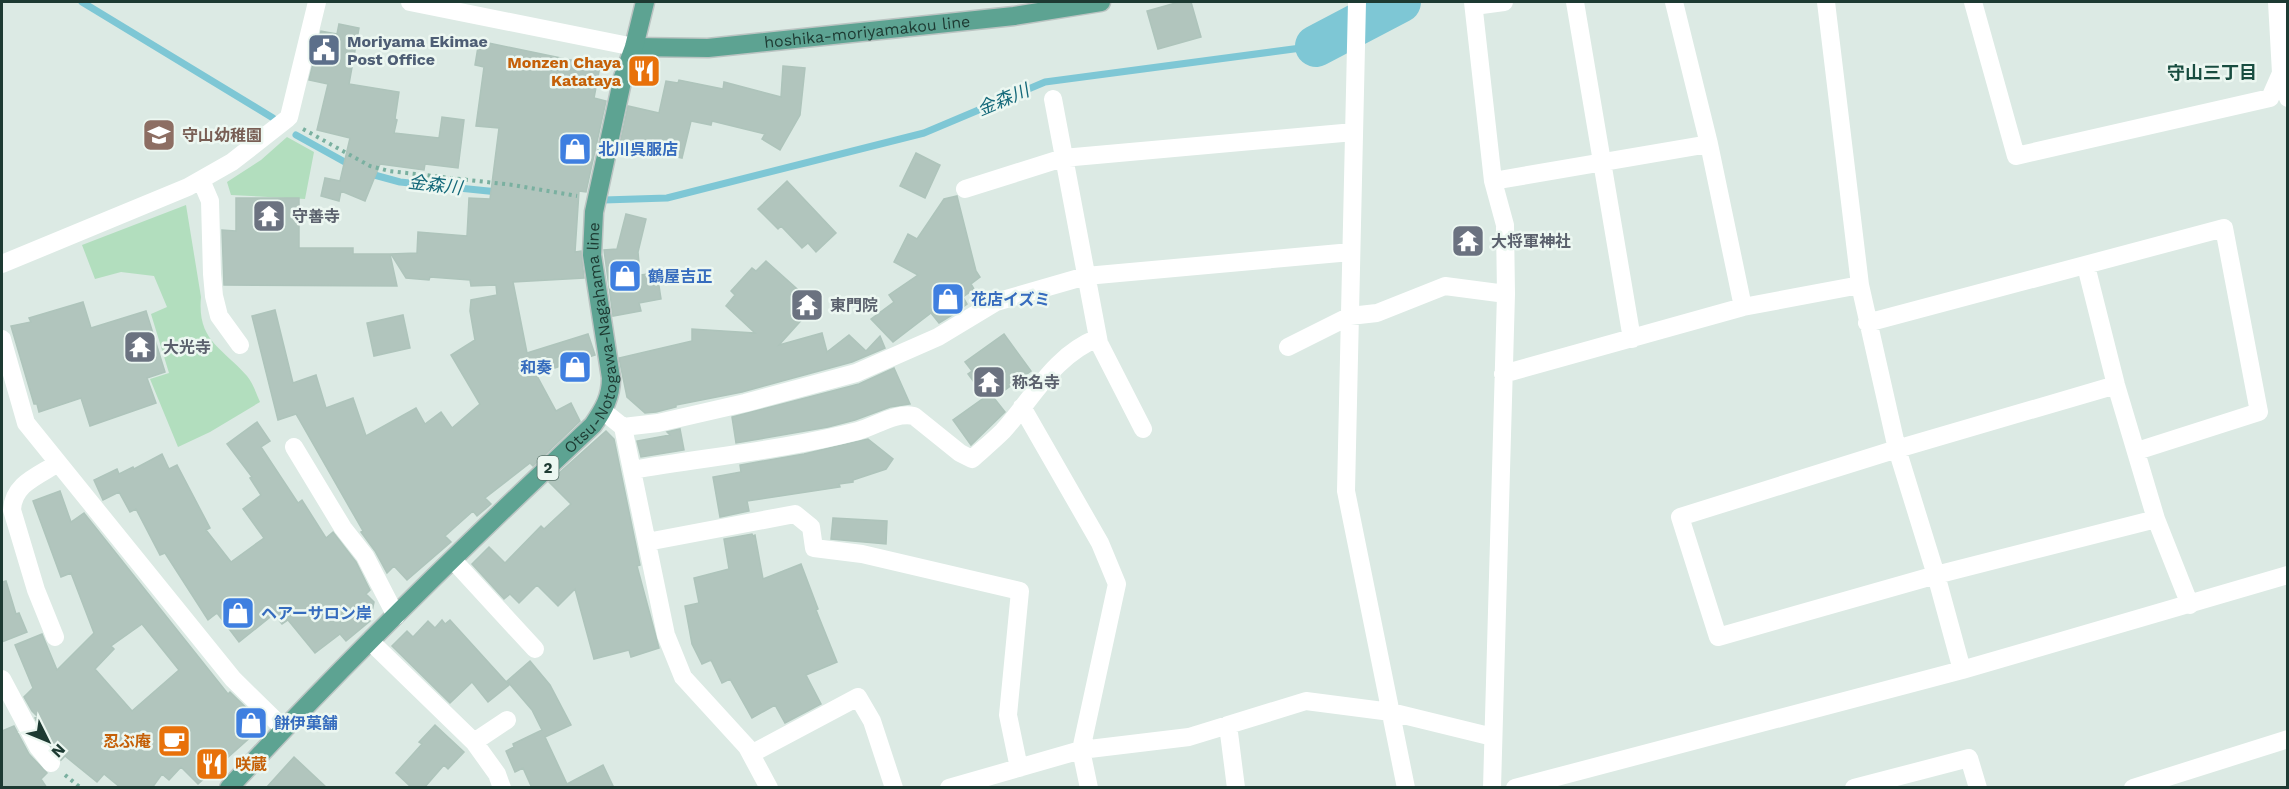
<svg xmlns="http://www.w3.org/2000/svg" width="2289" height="789" viewBox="0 0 2289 789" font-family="'Work Sans','Noto Sans JP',sans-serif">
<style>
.green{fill:#b2debe}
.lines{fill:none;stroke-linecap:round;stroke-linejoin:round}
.stream{stroke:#7ec7d5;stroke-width:7}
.river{stroke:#7ec7d5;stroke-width:42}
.building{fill:#b1c5bd;stroke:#aec4bb;stroke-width:1.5;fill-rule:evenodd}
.major-casing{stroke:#bbc4c2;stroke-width:21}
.path{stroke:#7ab0a0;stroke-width:4;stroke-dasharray:3 4.5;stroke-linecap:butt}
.minor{stroke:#fff;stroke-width:18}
.major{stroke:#5da392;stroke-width:18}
.labels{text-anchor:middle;stroke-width:5;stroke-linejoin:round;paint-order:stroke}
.shield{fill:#ecf7f1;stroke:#5b736b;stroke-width:1.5}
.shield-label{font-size:15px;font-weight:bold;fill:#1d3a32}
.street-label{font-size:16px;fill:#1d3a32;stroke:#ecf7f1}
.service-label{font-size:16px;font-weight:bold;fill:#4e5e75;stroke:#ecf7f1;text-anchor:start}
.food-label{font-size:16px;font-weight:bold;fill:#c56008;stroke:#ecf7f1;text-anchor:end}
.education-label{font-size:16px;font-weight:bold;fill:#785e54;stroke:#ecf7f1;text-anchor:start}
.shop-label{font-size:16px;font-weight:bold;fill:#366cbe;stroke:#ecf7f1;text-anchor:start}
.worship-label{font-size:16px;font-weight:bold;fill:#5b616d;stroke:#ecf7f1;text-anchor:start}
.neighbourhood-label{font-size:18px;font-weight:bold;fill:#184d40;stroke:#ecf7f1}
.water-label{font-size:18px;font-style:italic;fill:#136879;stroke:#ecf7f1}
</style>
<rect width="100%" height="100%" fill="#dceae4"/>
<path class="green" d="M 287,137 L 314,152 L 305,199 L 231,195 L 227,182 L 261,160 Z
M 186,205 L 201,297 C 197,341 222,347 247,376 C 253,383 256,393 260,402 L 210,432 L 178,447 L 150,379 L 169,373 L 151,314 L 167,307 L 154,276 L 121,272 L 95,279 L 82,245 Z"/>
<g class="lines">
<path class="stream" d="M 82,2 L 273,118
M 296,135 L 352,166
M 367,173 L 400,182 L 498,192
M 604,200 L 667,198 L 924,133 L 1045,82 L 1316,46"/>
<path class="river" d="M 1316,46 L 1400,2"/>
</g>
<path class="building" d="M 1179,2 L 1191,2 L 1201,37 L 1158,49 L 1147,11 Z
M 339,24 L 359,28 L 349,84 L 399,92 L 395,119 L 397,120 L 394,133 L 439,138 L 442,117 L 464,120 L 458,168 L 425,164 L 424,170 L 380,164 L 365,201 L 341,191 L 339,201 L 321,196 L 325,178 L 340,181 L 350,138 L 317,130 L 328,84 L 309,80 L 321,31 L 337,34 Z
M 479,41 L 600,66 L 594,98 L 606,101 L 586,192 L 579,191 L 575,252 L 581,251 L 584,278 L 513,282 L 527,353 L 588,334 L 595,355 L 536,374 L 556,411 L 571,403 L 580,421 L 533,466 L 530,463 L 485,498 L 491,504 L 477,516 L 473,511 L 445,536 L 451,542 L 407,580 L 394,566 L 387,573 L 375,551 L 361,532 L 363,531 L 296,414 L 278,420 L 252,316 L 275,310 L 293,383 L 316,375 L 326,408 L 353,398 L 366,436 L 416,408 L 425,424 L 441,412 L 452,428 L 480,404 L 451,355 L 475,340 L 470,311 L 471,300 L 497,295 L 496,285 L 471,286 L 470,280 L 430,277 L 429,280 L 406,278 L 391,254 L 417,253 L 418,232 L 467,236 L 469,198 L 490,199 L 499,128 L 476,126 L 484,67 L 475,65 Z
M 783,66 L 805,68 L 800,115 L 780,150 L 762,139 L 765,134 L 712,121 L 711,125 L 691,121 L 682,158 L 620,144 L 628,106 L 659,113 L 666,81 L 678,83 L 679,80 L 723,89 L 724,82 L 781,97 Z
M 916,153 L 940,165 L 925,198 L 900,186 Z
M 787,181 L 836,233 L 816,252 L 808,243 L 802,248 L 781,226 L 778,229 L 758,209 Z
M 957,196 L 976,271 L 980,277 L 971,284 L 974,289 L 963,297 L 967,304 L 954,314 L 939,323 L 931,313 L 893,342 L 871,319 L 894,302 L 889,295 L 918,275 L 894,262 L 908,234 L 917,239 L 944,199 Z
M 236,198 L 299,198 L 299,248 L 353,248 L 353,254 L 390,254 L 397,286 L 224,285 L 222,230 L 236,231 Z
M 626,214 L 646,219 L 638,252 L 640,275 L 657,273 L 661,299 L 639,303 L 641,311 L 613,316 L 604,250 L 617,249 Z
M 766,261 L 815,305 L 779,345 L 822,333 L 827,352 L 849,335 L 866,351 L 880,336 L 885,348 L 852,362 L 742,392 L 676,405 L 676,407 L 656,412 L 645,413 L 627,397 L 619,358 L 692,341 L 692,329 L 755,333 L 726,306 L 735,295 L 731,291 L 752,268 L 756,271 Z
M 83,302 L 91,328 L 146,311 L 165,372 L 147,378 L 156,403 L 90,426 L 81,398 L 39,412 L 37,404 L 34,404 L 11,326 L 31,322 L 29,318 Z
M 403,315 L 410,348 L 374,356 L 367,323 Z
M 1004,334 L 1031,371 L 994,398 L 1005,412 L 971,445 L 953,420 L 985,397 L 968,374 L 972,371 L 965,362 Z
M 894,368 L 910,404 L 890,407 L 855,420 L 828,427 L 736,443 L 732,417 L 859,384 Z
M 257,422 L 270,441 L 261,447 L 298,503 L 302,500 L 326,538 L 333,532 L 356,562 L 370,590 L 366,594 L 374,602 L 370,621 L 346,641 L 340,634 L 315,653 L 288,620 L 282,624 L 274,614 L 239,642 L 217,613 L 208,620 L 165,553 L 160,555 L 136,509 L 130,512 L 119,492 L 103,500 L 94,480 L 117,469 L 119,474 L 133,467 L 134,469 L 162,454 L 169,469 L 177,465 L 210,528 L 206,530 L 231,562 L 264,538 L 243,509 L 261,495 L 250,478 L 252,477 L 227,444 Z
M 680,429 L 684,450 L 641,457 L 637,441 L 670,435 L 667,432 Z
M 606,431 L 614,439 L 640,565 L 637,566 L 659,648 L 631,657 L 629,650 L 594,659 L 575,589 L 558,606 L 537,585 L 519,603 L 510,594 L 504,599 L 472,564 L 489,547 L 505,563 L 541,526 L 544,529 L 571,504 L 549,482 Z
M 868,439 L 893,459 L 886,469 L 853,480 L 853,482 L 839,484 L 840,487 L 747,501 L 749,511 L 720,517 L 713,477 L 741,472 L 740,465 L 804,454 Z
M 60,491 L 71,522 L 84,513 L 228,694 L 230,692 L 264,725 L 198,784 L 181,767 L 169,780 L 162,774 L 152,788 L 121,788 L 104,774 L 97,782 L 65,756 L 61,760 L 47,741 L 35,718 L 38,717 L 32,711 L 24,697 L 33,688 L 15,645 L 42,634 L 57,670 L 94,633 L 71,573 L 61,577 L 33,501 ZM 142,624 L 179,670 L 132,711 L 95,669 L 114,649 L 111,646 Z
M 833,518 L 887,521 L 886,544 L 831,539 Z
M 752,534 L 753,536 L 755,535 L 763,579 L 801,564 L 818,609 L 816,610 L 837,662 L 806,675 L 821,704 L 785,723 L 775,705 L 752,718 L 730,679 L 722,683 L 711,660 L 702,664 L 692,644 L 685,606 L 699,603 L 694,578 L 729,569 L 724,539 Z
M 6,581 L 16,614 L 19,613 L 27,632 L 2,642 L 2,582 Z
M 442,620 L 445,624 L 450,620 L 509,685 L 488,702 L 472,682 L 450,703 L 392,646 L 407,631 L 413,637 L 428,621 L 435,628 Z
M 530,661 L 550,685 L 571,725 L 545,737 L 567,784 L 603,765 L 614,788 L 532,788 L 523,768 L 515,772 L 506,751 L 514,747 L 513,744 L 542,730 L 532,710 L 507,681 Z
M 435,725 L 464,752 L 448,769 L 444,765 L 424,788 L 412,788 L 396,773 L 422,744 L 419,742 Z
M 14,726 L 29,754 L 47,773 L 41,779 L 47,788 L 2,788 L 2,731 Z
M 294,757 L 327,788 L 266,788 Z"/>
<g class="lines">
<defs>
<g id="major">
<path id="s1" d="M 634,47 L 708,48 L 1014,16 L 1101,2"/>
<path id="s2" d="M 229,788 C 345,662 468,542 593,425 C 604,409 611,397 611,378 L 592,255 L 594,212 L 623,77 L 634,47 L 645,2"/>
</g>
</defs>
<use href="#major" class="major-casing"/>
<path class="path" d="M 303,129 L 370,166 L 389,171 L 513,185 L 577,196
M 65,775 L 81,788"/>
<path class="minor" d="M 410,2 L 634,47
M 1357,2 L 1346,491 L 1406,788
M 1473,2 L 1493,181 L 1505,225 L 1506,294 L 1492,788
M 1575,2 L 1632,339
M 1674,2 L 1709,144 L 1743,307
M 1826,2 L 1860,285 L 1897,449 L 1936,575 L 1962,670
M 1973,2 L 2016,156 L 2270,98 L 2281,73
M 2277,2 L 2281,73 L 2288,98
M 1474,6 L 1504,2
M 1053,99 L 1099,343 L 1143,429
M 201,180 L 210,201 L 212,274 L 214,296 L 219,316 L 240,345
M 1493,181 L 1709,144
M 965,189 L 1063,158 L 1354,132
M 2,264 L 188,187 L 232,162 L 287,119 L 289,117 L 317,2
M 2086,266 L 2116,385 L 2156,519 L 2190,605
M 1867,323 L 2224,228 L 2259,412 L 2137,451
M 2,339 L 26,423 L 233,679 L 283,728
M 1288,347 L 1350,316 L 1377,313 L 1445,286 L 1506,294
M 1503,374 L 1743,307 L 1860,285
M 2116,385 L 1897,449 L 1680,517 L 1718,637 L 1936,575 L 2156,519
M 1022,407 L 1100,543 L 1117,584 L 1081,750 L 1089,788
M 603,411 L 623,427 L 666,635 L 683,677 L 747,747 L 769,788
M 623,427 L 658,423 L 745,403 L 856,373 L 938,337 L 996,302 L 1086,276 L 1351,252
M 294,447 L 343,528 L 365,556 L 396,616
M 632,470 C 707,457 784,450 858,431 C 876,426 895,412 914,416 L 960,453 L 972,459 C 982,450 993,441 1003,431 C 1033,398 1054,355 1098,338
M 647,542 L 795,514 L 811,527 L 814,548 L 862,554 L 1020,591 L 1008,715 L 1019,768
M 453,560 L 535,649
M 55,637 L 36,590 L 12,510 C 13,484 38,476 58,463
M 370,641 L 474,742 L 497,774 L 502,788
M 2,679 L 38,747 L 51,763
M 1228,725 L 1236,788
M 474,742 L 507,720
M 751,754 L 858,697 L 872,721 L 894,788
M 949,788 L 1081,750 L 1189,737 L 1306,701 L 1391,712 L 1493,737
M 1515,788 L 1962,670 L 2288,575
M 1854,788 L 1969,758 L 1978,788
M 2133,788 L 2288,739"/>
<use href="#major" class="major"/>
</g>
<defs>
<symbol id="civic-square" viewBox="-11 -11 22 22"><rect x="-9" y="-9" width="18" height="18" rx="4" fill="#5c6f8a" stroke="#ecf7f1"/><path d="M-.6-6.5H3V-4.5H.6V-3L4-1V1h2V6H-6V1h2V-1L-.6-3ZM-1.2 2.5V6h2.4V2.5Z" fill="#fff"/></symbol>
<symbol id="restaurant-square" viewBox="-11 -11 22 22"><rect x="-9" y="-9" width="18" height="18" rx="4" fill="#e8710a" stroke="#ecf7f1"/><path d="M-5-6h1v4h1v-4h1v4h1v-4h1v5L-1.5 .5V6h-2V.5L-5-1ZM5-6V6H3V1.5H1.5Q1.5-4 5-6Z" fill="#fff"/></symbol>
<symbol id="school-square" viewBox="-11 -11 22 22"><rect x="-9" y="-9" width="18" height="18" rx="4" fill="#8d6e63" stroke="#ecf7f1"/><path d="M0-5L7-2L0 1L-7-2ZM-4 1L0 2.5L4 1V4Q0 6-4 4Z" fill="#fff"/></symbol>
<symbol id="shop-square" viewBox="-11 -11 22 22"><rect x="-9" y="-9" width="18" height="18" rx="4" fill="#3f7fe0" stroke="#ecf7f1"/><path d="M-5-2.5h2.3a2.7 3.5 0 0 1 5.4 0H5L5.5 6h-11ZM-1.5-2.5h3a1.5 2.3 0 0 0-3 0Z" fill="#fff"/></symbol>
<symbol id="temple-square" viewBox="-11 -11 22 22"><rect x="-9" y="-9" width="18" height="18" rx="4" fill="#6b7280" stroke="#ecf7f1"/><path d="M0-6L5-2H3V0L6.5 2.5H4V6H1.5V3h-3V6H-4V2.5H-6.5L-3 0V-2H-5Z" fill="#fff"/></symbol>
<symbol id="cafe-square" viewBox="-11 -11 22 22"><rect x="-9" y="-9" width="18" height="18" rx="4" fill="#e8710a" stroke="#ecf7f1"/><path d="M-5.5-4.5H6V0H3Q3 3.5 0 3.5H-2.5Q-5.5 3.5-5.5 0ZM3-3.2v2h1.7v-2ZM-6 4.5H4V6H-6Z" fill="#fff"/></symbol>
</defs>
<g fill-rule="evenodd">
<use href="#civic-square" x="305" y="31" width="38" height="38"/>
<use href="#restaurant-square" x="625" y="52" width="38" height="38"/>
<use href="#school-square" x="140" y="116" width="38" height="38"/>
<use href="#shop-square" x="556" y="130" width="38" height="38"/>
<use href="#temple-square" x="250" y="197" width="38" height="38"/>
<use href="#temple-square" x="1449" y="222" width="38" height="38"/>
<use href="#shop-square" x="606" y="257" width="38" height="38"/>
<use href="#shop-square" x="929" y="280" width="38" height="38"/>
<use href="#temple-square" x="788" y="286" width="38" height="38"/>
<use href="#temple-square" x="121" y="328" width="38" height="38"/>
<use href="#shop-square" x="556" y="348" width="38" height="38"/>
<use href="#temple-square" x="970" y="363" width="38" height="38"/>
<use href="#shop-square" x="219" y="594" width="38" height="38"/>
<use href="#shop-square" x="232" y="704" width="38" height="38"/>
<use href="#cafe-square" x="155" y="722" width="38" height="38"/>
<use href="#restaurant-square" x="193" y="745" width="38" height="38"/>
</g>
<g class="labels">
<rect class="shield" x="537.5" y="456" width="21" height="24" rx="4.5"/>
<g class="shield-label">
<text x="548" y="473">2</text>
</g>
<g class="street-label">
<text dy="6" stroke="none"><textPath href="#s1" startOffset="234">hoshika-moriyamakou line</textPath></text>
<text dy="6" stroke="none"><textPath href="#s2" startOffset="600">Otsu-Notogawa-Nagahama line</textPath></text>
</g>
<g class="service-label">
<text x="347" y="47">Moriyama Ekimae<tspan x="347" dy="18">Post Office</tspan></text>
</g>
<g class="food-label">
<text x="621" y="68">Monzen Chaya<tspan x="621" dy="18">Katataya</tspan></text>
<text x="151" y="747">忍ぶ庵</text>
<text x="235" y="770" text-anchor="start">咲蔵</text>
</g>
<g class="education-label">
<text x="182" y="141">守山幼稚園</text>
</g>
<g class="shop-label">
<text x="598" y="155">北川呉服店</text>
<text x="648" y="282">鶴屋吉正</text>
<text x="971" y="305">花店イズミ</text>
<text x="552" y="373" text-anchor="end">和奏</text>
<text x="261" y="619">ヘアーサロン岸</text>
<text x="274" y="729">餅伊菓舗</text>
</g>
<g class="worship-label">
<text x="292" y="222">守善寺</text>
<text x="1491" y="247">大将軍神社</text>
<text x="830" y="311">東門院</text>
<text x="163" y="353">大光寺</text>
<text x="1012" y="388">称名寺</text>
</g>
<g class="neighbourhood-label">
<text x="2212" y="79">守山三丁目</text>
</g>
<g class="water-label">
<text transform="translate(1003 100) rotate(-23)" y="6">金森川</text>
<text transform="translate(435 185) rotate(7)" y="6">金森川</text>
</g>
</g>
<rect width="2289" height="789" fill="none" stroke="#1d3a32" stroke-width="6"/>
<g transform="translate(48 741) rotate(133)" stroke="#ecf7f1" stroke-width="4.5" paint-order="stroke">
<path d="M0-4.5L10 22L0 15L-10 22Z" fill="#1d3a32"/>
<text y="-9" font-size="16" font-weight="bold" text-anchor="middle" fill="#1d3a32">N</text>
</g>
</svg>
